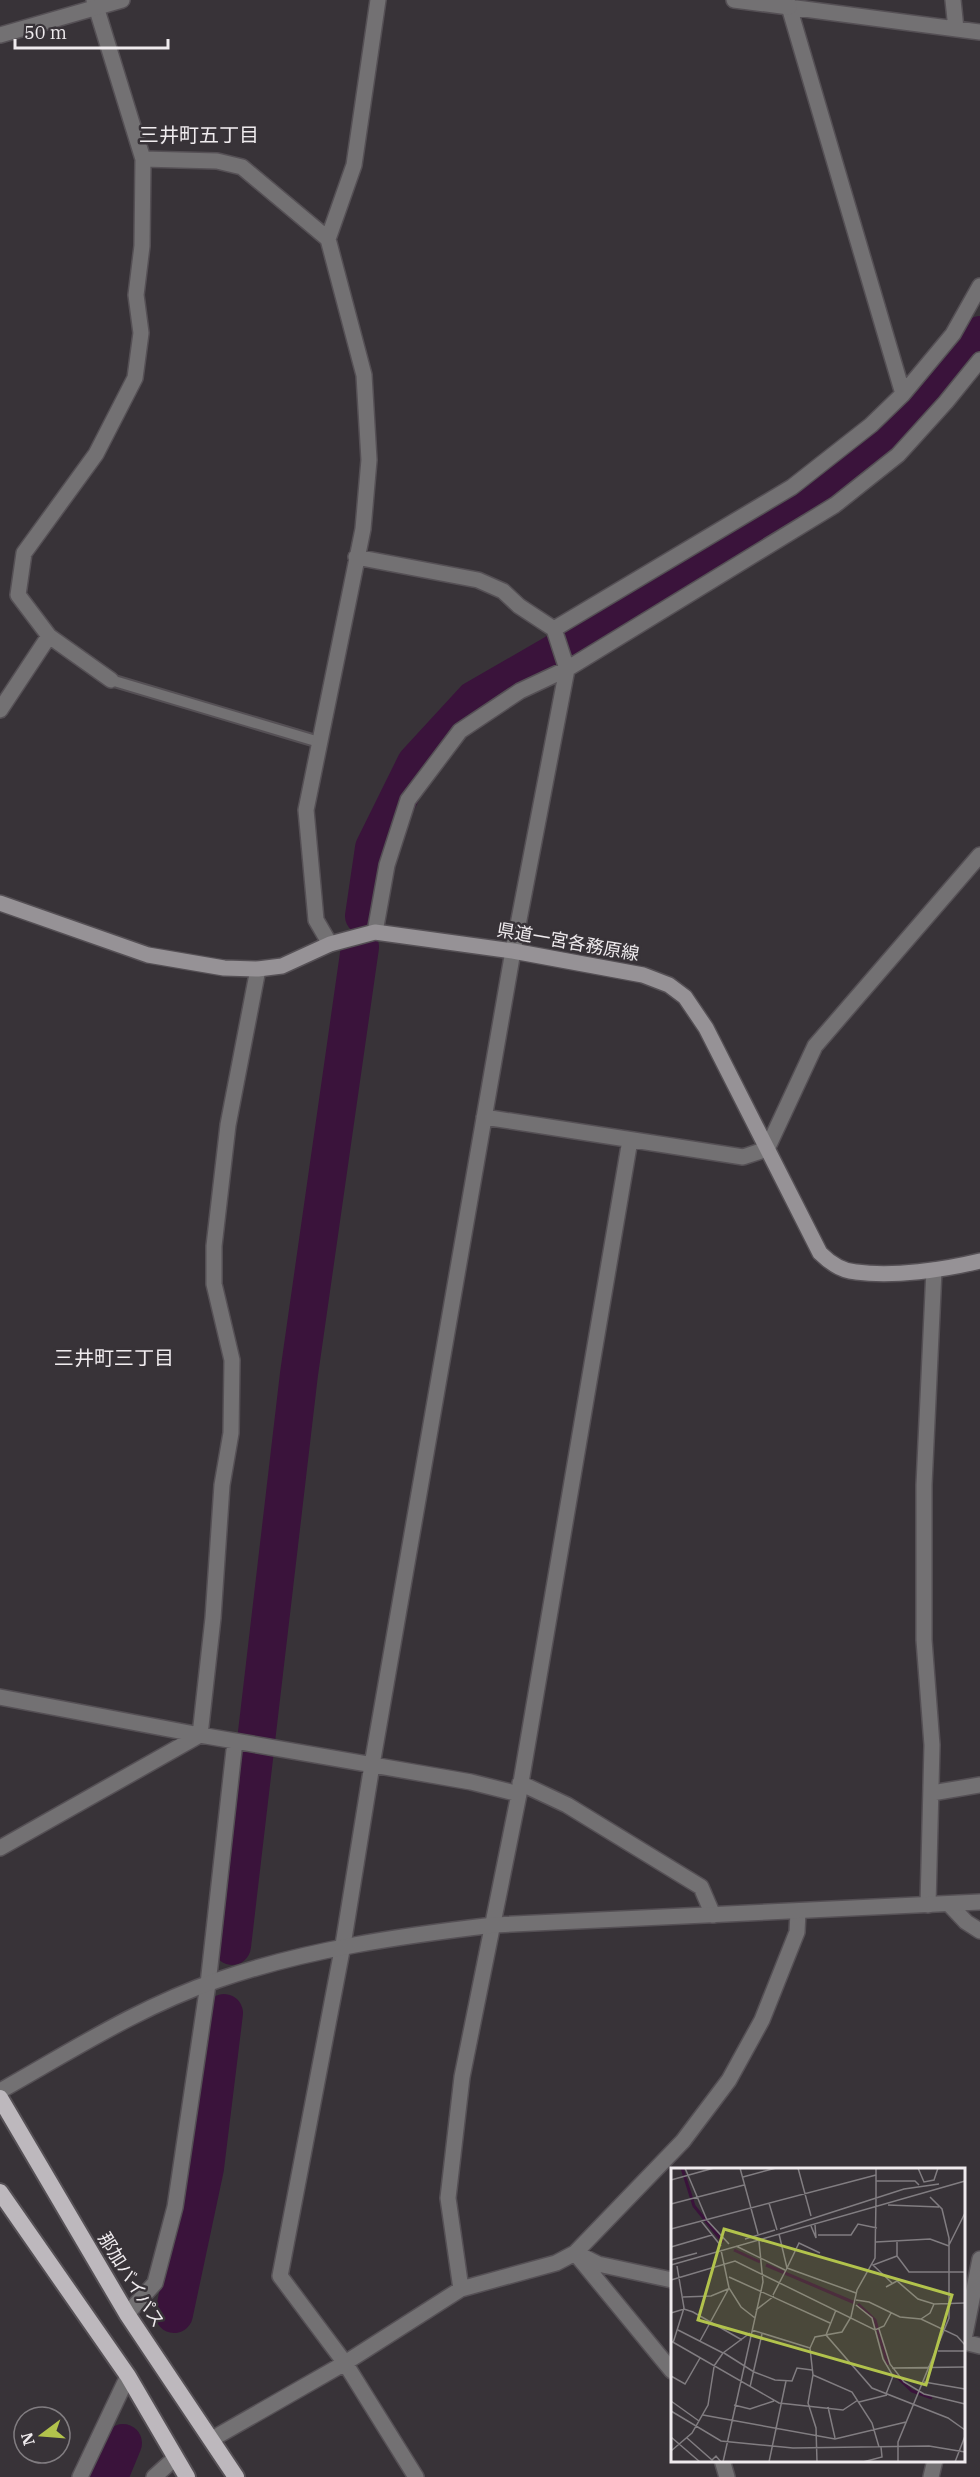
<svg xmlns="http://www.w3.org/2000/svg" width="980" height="2477" viewBox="0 0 980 2477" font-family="'IBM Plex Serif','Noto Sans JP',serif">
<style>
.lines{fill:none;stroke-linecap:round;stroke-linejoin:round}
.river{stroke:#3a133b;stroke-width:38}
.service-casing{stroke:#555055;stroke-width:14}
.minor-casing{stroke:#555055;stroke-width:18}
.tertiary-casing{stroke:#555055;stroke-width:18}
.secondary-casing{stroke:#555055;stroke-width:18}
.trunk-casing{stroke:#555055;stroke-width:20}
.service{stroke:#737173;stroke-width:10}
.minor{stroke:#737173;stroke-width:15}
.tertiary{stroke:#737173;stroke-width:15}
.secondary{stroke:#969296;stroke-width:15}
.trunk{stroke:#bdb8bd;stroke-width:16}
.labels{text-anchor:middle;stroke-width:5;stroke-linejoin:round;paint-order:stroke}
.street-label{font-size:18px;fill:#efebee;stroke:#383338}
.neighbourhood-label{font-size:20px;fill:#efebee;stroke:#383338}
.inset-river{fill:none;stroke:#3a133b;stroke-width:3}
.inset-road{fill:none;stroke:#817d81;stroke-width:1.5}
.view{fill:#b2c34c;fill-opacity:0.15;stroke:#b2c34c;stroke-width:3}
.inset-edge{fill:none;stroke:#efebee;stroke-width:3}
</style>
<rect width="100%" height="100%" fill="#383338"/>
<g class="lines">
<path class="river" d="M 364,916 L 374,848 L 416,763 L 474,700 L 635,607 L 812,496 L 911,415 L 980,335
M 232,1946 L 299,1374 L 360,947
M 174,2314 L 205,2168 L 224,2013
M 109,2477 L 123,2443"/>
<defs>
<path id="service" d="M 111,680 L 319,742"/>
<path id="minor" d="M 94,0 L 143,159 L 142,246 L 136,295 L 141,333 L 135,378 L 96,454 L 24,553 L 18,595 L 49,636 L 111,680
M 787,0 L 903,394
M 953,0 L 956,29
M 789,7 L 980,32
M 143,159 L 217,161 L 242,167 L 328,239
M 356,557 L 478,580 L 503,591 L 519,606 L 554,629 L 567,669 L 513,951 L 372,1765 L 343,1945 L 280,2276 L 345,2363 L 416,2477
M 554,629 L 792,487 L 871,425 L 903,394 L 953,334 L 980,286
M 0,710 L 49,636
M 375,932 L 387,865 L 408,800 L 460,731 L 520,691 L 567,669 L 835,505 L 898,455 L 946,402 L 980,360
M 330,944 L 316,920 L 306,810 L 363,529 L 369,460 L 364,375 L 328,239 L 354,165 L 378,0
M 484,1117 L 743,1157 L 767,1149 L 815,1046 L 980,855
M 0,1697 L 200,1735 L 213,1618 L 222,1485 L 231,1433 L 232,1360 L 214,1284 L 214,1246 L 228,1125 L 258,969
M 520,1783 L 567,1805 L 701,1887 L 713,1915
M 932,1793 L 980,1785
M 0,1848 L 200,1735 L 471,1782 L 519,1794
M 949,1904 L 966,1922 L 980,1931
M 928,1905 L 932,1745 L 924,1640 L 924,1485 L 934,1270
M 575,2253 L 672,2371
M 580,2255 L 598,2264 L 672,2280
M 461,2289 L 448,2198 L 462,2077 L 519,1794 L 630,1140
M 127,2314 L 155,2283 L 175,2207 L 208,1984 L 235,1741
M 964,2339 L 980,2259
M 964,2342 L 980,2346
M 212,2439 L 345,2363 L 461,2289 L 556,2263 L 575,2253 L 683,2141 L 729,2080 L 762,2020 L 797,1932 L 798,1912
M 722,2460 L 727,2477
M 80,2477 L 128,2376
M 154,2477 L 175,2458
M 931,2477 L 935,2460"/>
<path id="tertiary" d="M 734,0 L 789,7
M 0,35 L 122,0
M 0,2091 C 71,2051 141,2006 218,1980 C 308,1949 400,1936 494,1925 L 980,1902"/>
<path id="secondary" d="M 0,903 L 148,955 L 224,968 L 258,969 L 282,966 L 330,944 L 375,932 L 513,951 L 643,975 L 669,985 L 685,997 L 706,1028 L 820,1253 C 830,1263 842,1271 856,1272 C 894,1277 943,1270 980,1261"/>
<path id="trunk" d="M 0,2098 L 127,2314 L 236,2477
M 0,2192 L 128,2376 L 187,2477"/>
</defs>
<use href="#service" class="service-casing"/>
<use href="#minor" class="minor-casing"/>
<use href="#tertiary" class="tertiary-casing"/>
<use href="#secondary" class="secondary-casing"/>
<use href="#trunk" class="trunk-casing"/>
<use href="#service" class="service"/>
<use href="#minor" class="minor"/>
<use href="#tertiary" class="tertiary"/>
<use href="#secondary" class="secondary"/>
<use href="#trunk" class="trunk"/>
</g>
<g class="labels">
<g class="street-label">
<text transform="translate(568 942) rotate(10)" y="6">県道一宮各務原線</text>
<text transform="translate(131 2280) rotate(58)" y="6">那加バイパス</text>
</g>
<g class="neighbourhood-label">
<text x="199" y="142">三井町五丁目</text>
<text x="114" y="1365">三井町三丁目</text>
</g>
</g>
<g transform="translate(671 2168)">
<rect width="294" height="294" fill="#383338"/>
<path class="inset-river" d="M 11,0 L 23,38 L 52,74M 63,82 L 89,94M 95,97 L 184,135M 187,136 L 204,152 L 217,197M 223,206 L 241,223 L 261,230"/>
<path class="inset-road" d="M 14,0 L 36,52 L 58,76M 69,0 L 87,66M 127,0 L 140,48M 205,0 L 205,31M 247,0 L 253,14 L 263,12 L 267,0M 72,9 L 105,0M 0,12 L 43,0M 205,13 L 244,13 L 248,17M 98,35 L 106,62M 0,36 L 73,17M 217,37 L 268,39M 30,53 L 50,78M 140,58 L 145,70 L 144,57M 0,61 L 205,7M 109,61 L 233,21 L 268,16M 147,67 L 180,67 L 187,56 L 206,60M 74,71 L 104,62M 226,73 L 226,88 L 238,104 L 294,104M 205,74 L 259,71 L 278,78M 278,77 L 294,45M 65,78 L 114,102M 0,79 L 41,67M 50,82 L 58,120 L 70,139 L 84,150M 149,85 L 128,75 L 116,100 L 185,125M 0,92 L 26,85M 0,97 L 294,13M 58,109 L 159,155M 0,112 L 64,93 L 204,162 L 213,158 L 220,145M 221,115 L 202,97 L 226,88M 215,119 L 226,113 L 247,131 L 263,136 L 294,135M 102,127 L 116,100 L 108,66M 12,129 L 40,128 L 57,121M 185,132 L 198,134 L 229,149 L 250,151 L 286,168 L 294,177M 185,137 L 201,150 L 212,191 L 222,208 L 215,226M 85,142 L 103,128M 165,142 L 155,167 L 201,220 L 277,250 L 294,262M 0,145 L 13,141 L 22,144 L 71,172M 250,151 L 259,145 L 263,136M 208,161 L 219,196 L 233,214 L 253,226 L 294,236M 7,162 L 52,185M 81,162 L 139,180M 0,173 L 108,235 L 172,242 L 187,232M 29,173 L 58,120M 2,175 L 13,140 L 6,98M 267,183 L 294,183M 53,185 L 83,204 L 104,212 L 121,213 L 126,200 L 141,202M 43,198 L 52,185 L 79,165M 221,200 L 294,199M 142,207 L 181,224 L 201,255 L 208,279M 0,208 L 14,216 L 29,190M 253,214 L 294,221M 79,219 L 91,166M 0,233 L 28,253M 188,234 L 216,227M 63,237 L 79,241 L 103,233M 157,239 L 164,270M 0,243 L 50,273 L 122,280 L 258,278 L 294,284M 32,247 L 164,271 L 235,254M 0,269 L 29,294M 16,270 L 41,292 L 45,288 L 50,294M 0,283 L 21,265 L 37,237 L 43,199M 52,294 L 92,114 L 88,73M 98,294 L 115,213M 146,294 L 145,260 L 137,235 L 142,207 L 139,180 L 144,169 L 171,164 L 180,149 L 186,122 L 204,90 L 205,31M 192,294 L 211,289 L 210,279M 227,294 L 227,274 L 278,150 L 278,70 L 271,41 L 259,29M 284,294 L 294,268"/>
<path class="view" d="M 53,61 L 281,127 L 255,217 L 27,152 Z"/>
<rect width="294" height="294" class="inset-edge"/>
</g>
<g transform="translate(42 2435) rotate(254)"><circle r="28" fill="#383338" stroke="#817d81" stroke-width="1.5"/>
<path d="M0-4.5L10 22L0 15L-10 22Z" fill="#b2c34c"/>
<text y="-9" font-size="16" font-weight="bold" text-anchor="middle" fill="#efebee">N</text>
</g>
<path d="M15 39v9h153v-9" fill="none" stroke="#efebee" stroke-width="3"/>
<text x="24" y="39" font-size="18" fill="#efebee" stroke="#383338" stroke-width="4.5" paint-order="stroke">50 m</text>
</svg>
